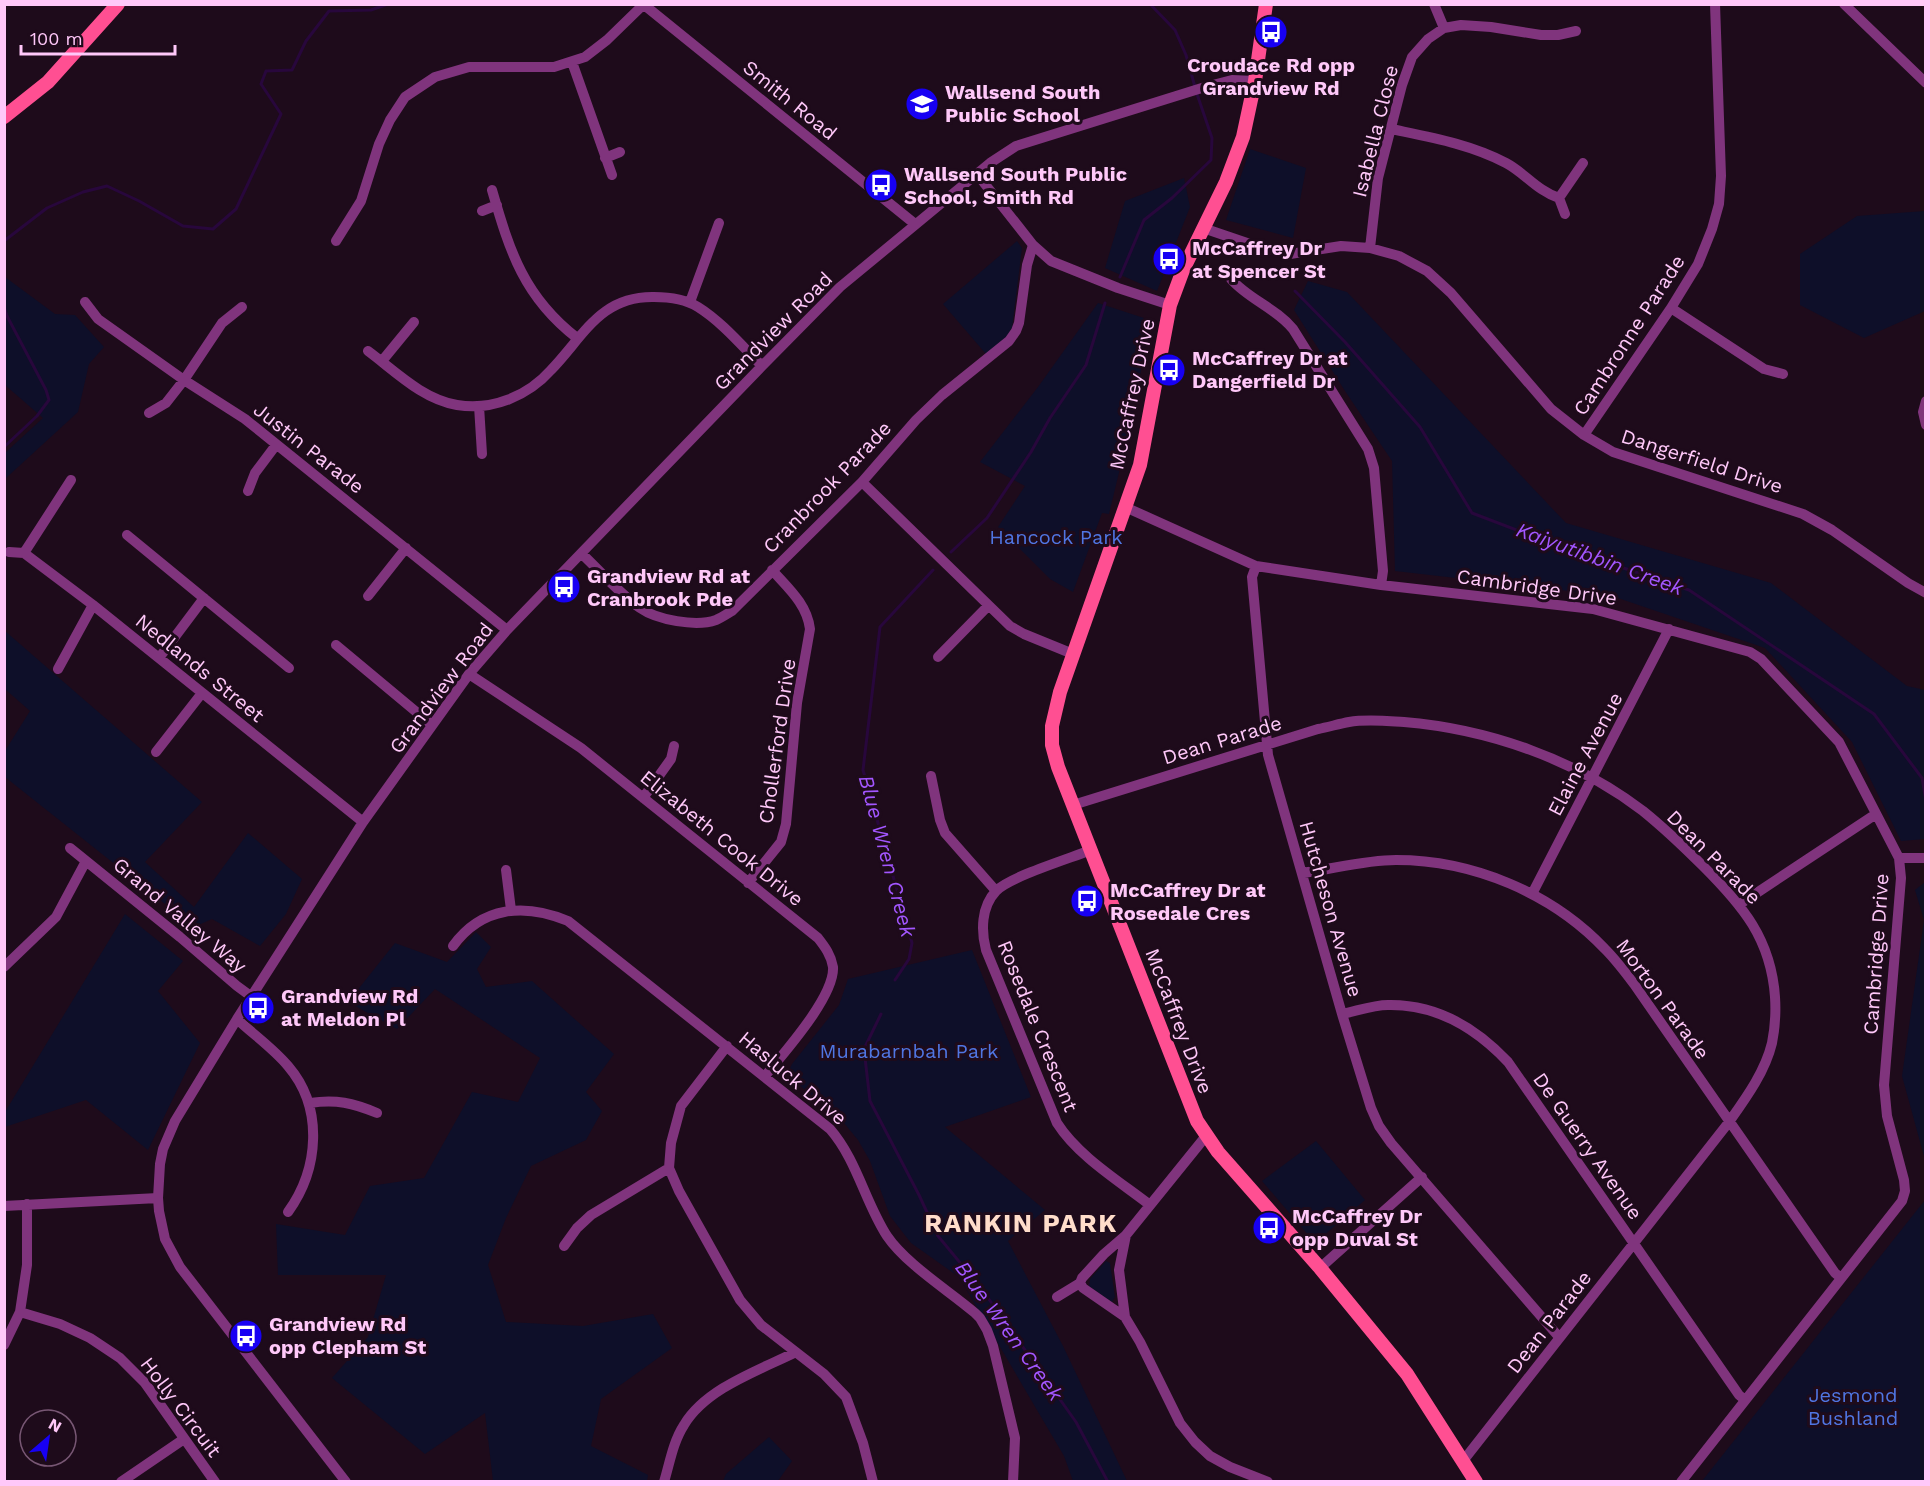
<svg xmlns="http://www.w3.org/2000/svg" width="1930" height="1486" viewBox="0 0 1930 1486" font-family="'Work Sans',sans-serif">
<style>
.green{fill:#0e0f29}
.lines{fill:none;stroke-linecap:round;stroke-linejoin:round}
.stream{stroke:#28073c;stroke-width:3}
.minor{stroke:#80347d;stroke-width:10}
.major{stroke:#ff4f92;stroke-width:14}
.labels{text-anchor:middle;stroke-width:6;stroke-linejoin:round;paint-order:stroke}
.poi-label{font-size:20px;font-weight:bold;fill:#ffc8f9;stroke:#1e0b1b;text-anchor:start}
.street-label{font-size:20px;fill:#ffc8f9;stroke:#1e0b1b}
.park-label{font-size:20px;fill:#5076e3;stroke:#1e0b1b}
.water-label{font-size:21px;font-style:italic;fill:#a356ff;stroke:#1e0b1b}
.district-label{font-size:26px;font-weight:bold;letter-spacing:1.5px;fill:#ffddca;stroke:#1e0b1b}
</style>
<rect width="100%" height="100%" fill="#1e0b1b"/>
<path class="green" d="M 1250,149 L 1306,168 L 1293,238 L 1226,220 Z
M 1184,178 L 1190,207 L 1157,291 L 1105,268 L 1125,201 Z
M 1925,211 L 1925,311 L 1864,338 L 1800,305 L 1800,254 L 1857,216 Z
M 1017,241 L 1022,248 L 1012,328 L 1007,336 L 986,354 L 943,304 Z
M 5,277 L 55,314 L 75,315 L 104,347 L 89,364 L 78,412 L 5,479 L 5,453 L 43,418 L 5,385 Z
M 1308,281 L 1347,292 L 1566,523 L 1771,583 L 1907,686 L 1925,690 L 1925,839 L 1901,841 L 1852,742 L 1765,648 L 1612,596 L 1395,571 L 1392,461 L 1345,391 L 1294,310 Z
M 1098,303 L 1150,320 L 1133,414 L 1109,514 L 1102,513 L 1073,592 L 1050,579 L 998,527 L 1025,486 L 980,462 L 1038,387 Z
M 5,631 L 202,802 L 145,862 L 194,907 L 248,833 L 302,879 L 286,914 L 260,946 L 212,919 L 194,927 L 5,777 L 5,751 L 30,711 L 5,689 Z
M 1925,882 L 1925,1160 L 1902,1076 L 1924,920 L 1915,890 Z
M 125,914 L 183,961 L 158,991 L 200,1043 L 148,1150 L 86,1100 L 5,1127 L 5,1112 Z
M 476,932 L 491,947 L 477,969 L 486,987 L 532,981 L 614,1054 L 586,1092 L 602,1111 L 586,1140 L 531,1166 L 506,1218 L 488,1265 L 506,1322 L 583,1326 L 653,1314 L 672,1348 L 601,1399 L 591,1446 L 648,1475 L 647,1481 L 493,1481 L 485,1413 L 425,1454 L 332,1378 L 368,1337 L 386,1275 L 278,1275 L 276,1224 L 345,1235 L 370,1186 L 424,1178 L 472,1092 L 518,1102 L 540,1058 L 435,989 L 397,1029 L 348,1002 L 395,943 L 447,962 Z
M 972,950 L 1031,1097 L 945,1127 L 1045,1210 L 1008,1241 L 1063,1346 L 1127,1481 L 1073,1481 L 1064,1456 L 959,1277 L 911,1243 L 890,1216 L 870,1161 L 858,1140 L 844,1123 L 791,1078 L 789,1070 L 792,1064 L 839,1005 L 848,979 Z
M 1316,1141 L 1365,1200 L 1315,1243 L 1262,1181 Z
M 1925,1200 L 1925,1481 L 1702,1481 Z
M 1106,1261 L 1110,1263 L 1115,1297 L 1112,1302 L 1089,1286 L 1090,1279 Z
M 769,1437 L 792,1461 L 778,1481 L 723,1481 L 726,1474 Z"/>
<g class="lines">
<path class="stream" d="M 1150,4 L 1175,30 L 1186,55 L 1195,87
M 4,241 L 47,208 L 83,192 L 107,186 L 139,201 L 183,226 L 213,229 L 236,209 L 281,114 L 261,84 L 266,71 L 292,70 L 306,41 L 329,11 L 371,10 L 388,4
M 1120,277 L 1144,220 L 1172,198 L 1211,160 L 1212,138 L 1197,94
M 1295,291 L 1345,342 L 1420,427 L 1472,513 L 1558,546 L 1689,590 L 1874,714 L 1922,778 L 1926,801
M 4,307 L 7,316 L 46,390 L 49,400 L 37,416 L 4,447
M 951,552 L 987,518 L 1031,452 L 1050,418 L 1086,365 L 1105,303
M 895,980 L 909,959 L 912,943 L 863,770 L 880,627 L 933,570
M 881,1014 L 864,1049 L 870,1101 L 919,1195 L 938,1236 L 981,1288 L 1076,1422 L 1108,1482"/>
<path class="minor" d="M 643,4 L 915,224
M 1434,4 L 1444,28
M 1844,4 L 1926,83
M 572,62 L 612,175
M 1391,129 C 1429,137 1470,144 1506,163 C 1525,173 1536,190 1559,198 L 1565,214
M 605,158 L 620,152
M 977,174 L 1033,245 L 1051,261 L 1118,288 L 1170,305
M 492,190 C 510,252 524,297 577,338
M 1559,198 L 1583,163
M 482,211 L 497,205
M 1203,228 L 1253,245 L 1290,254 L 1341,246 L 1370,248 L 1399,256 L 1427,271 L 1451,293 L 1551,409 L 1584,435 L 1613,452 L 1803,514 L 1832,530 L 1908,583 L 1926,593
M 336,241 L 361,201 L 379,144 L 390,120 L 405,97 L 435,77 L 469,67 L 554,67 L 585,57 L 607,40 L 643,5
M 1370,248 L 1378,178 L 1402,85 L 1412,57 L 1428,39 L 1444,28 L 1461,25 L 1491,27 L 1541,35 L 1558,35 L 1576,31
M 1231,279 C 1248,299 1276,308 1293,329 L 1368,449 L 1374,468 L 1383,571 L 1381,585
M 85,302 L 98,319 L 184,380 L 245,419 L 507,630
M 690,302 L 719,223
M 1671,308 L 1764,369 L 1783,374
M 368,351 C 395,371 422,399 457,405 C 492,411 528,396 551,370 C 584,336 600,296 654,297 C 669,297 685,299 698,307 C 722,322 742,346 762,366
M 382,361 L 414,322
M 1926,401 L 1923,412 L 1926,425
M 479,406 L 482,454
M 149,413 L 166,403 L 184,380 L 222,323 L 242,307
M 1584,435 L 1671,308 L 1698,264 L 1712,229 L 1719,204 L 1721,176 L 1715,4
M 862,482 L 1010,626 L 1024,634 L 1073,654
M 248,491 L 255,473 L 276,445
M 1125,507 L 1256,566 L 1252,577 L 1268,755 L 1342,1014 L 1371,1108 L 1379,1126 L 1391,1143 L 1559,1337
M 127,535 L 289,668
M 9,552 L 24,553 L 93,605 L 363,822
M 24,553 L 71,480
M 582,554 C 600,571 620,594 640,608 C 657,620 696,627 716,620 C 721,618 727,614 732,611 L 862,482 L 916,420 L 942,395 L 1009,341 L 1016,331 L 1019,323 L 1027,265 L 1033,245
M 1256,566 L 1381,585 L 1593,609 L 1750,652 L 1761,659 L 1839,742 L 1899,858 L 1901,878 L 1884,1085 L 1887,1116 L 1904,1180 L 1905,1191 L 1902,1201 L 1681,1482
M 368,596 L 406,548
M 336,645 L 432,725
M 938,657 L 988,606
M 159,658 L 204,598
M 58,669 L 93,605
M 469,674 L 581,748 L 818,938 C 825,947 831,955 833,967 C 835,996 784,1053 765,1076
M 156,752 L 202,693
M 931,776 L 940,820 L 945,833 L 996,891
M 643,798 L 671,759 L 674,746
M 1073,805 L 1318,729 C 1328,727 1339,724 1349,722 C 1367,719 1386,721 1404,722 C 1488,729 1575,759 1643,811 C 1664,828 1684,847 1703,866 C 1743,906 1771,939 1775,997 C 1776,1012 1775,1028 1772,1043 C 1765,1072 1746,1098 1729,1122 L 1463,1461
M 70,848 L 180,937 L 237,986 L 252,997
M 1091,850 C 1071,858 1009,877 996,891 C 981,907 981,931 986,950 L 1057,1123 C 1078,1156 1119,1181 1150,1205
M 1899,858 L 1926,858
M 506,870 L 511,910
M 1302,873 C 1333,869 1365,860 1396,860 C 1473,860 1552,893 1605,949 C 1616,960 1625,972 1634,984 L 1835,1273 L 1841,1278
M 748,883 L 781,842 L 786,824 L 797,703 L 810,629 C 807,604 788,588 772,570
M 1532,894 L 1669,629
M 1740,904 L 1876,814
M 453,946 C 482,906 525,903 568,921 L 830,1129 C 857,1160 865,1202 887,1236 C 906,1264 948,1290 975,1313 L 980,1318 L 987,1330 L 993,1346 L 1015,1438 L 1013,1482
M 4,967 L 56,917 L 86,861
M 1342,1014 C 1357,1011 1373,1005 1388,1005 C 1437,1004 1476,1028 1508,1062 L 1739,1395 L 1745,1400
M 237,1019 C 254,1035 274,1049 288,1066 C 324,1108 319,1169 288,1212
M 727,1046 L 681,1106 L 671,1143 L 669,1168 L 679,1191 L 740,1300 L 761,1325 L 824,1374 L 846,1397 L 863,1443 L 873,1482
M 310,1103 C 336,1099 353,1103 377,1113
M 1206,1136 L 1126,1235 L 1104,1254 L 1082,1278 L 1080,1283 L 1083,1288 L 1125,1317 L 1140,1342 L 1180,1423 L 1195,1442 L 1210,1456 L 1230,1467 L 1268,1482
M 4,1206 L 158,1198
M 564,1246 L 577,1228 L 591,1215 L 669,1168
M 1320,1268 L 1422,1177
M 1057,1297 L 1080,1283
M 20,1312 L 60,1324 L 90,1338 L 120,1358 L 145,1383 L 215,1482
M 1125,1317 L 1119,1270 L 1126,1235
M 4,1345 L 20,1312 L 27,1265 L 27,1204
M 121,1482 L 184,1439
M 346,1482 L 180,1267 L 165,1239 L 159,1211 L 158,1198 L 160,1164 L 163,1149 L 175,1121 L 237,1019 L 363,822 L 469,674 L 507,630 L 762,366 L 840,287 L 990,163 L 1016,146 L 1205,87 L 1232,80 L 1255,81
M 664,1482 C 670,1462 673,1442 684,1425 C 706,1388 760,1370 796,1352"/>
<path class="major" d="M 1266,4 L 1255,81 L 1243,137 L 1226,182 L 1183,270 L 1170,305 L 1140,465 L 1060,692 L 1052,726 L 1052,745 L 1058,767 L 1197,1121 L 1218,1152 L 1320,1268 L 1407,1374 L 1476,1482
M 4,117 L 48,82 L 118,4"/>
</g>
<defs>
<symbol id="bus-disc" viewBox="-11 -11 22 22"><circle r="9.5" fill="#1700f3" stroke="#1e0b1b"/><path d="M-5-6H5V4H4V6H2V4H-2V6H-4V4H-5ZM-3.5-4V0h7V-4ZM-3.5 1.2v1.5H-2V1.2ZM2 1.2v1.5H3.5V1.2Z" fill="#fff"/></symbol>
<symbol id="school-disc" viewBox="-11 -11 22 22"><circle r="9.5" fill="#1700f3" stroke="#1e0b1b"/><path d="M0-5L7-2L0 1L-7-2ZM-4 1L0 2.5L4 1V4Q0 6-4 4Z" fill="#fff"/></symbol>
</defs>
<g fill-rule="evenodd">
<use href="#bus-disc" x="1252" y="13" width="38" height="38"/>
<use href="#school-disc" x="903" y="85" width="38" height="38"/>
<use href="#bus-disc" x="862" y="166" width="38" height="38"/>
<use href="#bus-disc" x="1150" y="240" width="38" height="38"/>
<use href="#bus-disc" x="1150" y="351" width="38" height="38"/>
<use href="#bus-disc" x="545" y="568" width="38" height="38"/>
<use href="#bus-disc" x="1068" y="882" width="38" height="38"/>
<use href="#bus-disc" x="239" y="989" width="38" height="38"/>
<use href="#bus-disc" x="1250" y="1209" width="38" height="38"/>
<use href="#bus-disc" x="227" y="1317" width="38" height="38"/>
</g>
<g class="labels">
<g class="poi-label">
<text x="1271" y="72" text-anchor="middle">Croudace Rd opp<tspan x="1271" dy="23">Grandview Rd</tspan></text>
<text x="945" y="99">Wallsend South<tspan x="945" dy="23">Public School</tspan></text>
<text x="904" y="181">Wallsend South Public<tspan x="904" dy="23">School, Smith Rd</tspan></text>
<text x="1192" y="255">McCaffrey Dr<tspan x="1192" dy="23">at Spencer St</tspan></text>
<text x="1192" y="365">McCaffrey Dr at<tspan x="1192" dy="23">Dangerfield Dr</tspan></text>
<text x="587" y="583">Grandview Rd at<tspan x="587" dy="23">Cranbrook Pde</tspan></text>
<text x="1110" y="897">McCaffrey Dr at<tspan x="1110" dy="23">Rosedale Cres</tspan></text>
<text x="281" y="1003">Grandview Rd<tspan x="281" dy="23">at Meldon Pl</tspan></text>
<text x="1292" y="1223">McCaffrey Dr<tspan x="1292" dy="23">opp Duval St</tspan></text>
<text x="269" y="1331">Grandview Rd<tspan x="269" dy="23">opp Clepham St</tspan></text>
</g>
<g class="street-label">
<text transform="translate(790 100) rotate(39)" y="7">Smith Road</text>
<text transform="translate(1375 131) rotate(-76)" y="7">Isabella Close</text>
<text transform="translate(773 331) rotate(-45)" y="7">Grandview Road</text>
<text transform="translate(1629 335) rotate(-57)" y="7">Cambronne Parade</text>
<text transform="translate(1132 394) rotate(-78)" y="7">McCaffrey Drive</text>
<text transform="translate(309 448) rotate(38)" y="7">Justin Parade</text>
<text transform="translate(1702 461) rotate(18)" y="7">Dangerfield Drive</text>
<text transform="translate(827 487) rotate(-46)" y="7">Cranbrook Parade</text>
<text transform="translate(1537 587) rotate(8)" y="7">Cambridge Drive</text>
<text transform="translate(200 668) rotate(39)" y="7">Nedlands Street</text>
<text transform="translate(441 688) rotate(-53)" y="7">Grandview Road</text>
<text transform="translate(1222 740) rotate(-17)" y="7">Dean Parade</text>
<text transform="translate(777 741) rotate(-82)" y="7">Chollerford Drive</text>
<text transform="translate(1585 754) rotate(-62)" y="7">Elaine Avenue</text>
<text transform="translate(722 838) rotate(39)" y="7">Elizabeth Cook Drive</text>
<text transform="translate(1714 857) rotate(45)" y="7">Dean Parade</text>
<text transform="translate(1331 909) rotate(74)" y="7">Hutcheson Avenue</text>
<text transform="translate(180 915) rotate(40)" y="7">Grand Valley Way</text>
<text transform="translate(1876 954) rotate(-86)" y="7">Cambridge Drive</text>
<text transform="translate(1663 999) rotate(54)" y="7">Morton Parade</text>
<text transform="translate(1179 1021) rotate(69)" y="7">McCaffrey Drive</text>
<text transform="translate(1038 1026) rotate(68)" y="7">Rosedale Crescent</text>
<text transform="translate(793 1078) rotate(40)" y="7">Hasluck Drive</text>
<text transform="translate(1588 1146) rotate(55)" y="7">De Guerry Avenue</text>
<text transform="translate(1549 1322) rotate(-52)" y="7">Dean Parade</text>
<text transform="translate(181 1407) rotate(53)" y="7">Holly Circuit</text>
</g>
<g class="park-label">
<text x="1056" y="544">Hancock Park</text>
<text x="909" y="1058">Murabarnbah Park</text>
<text x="1853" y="1402">Jesmond<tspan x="1853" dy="23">Bushland</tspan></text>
</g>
<g class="water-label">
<text transform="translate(1600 559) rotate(20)" y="7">Kaiyutibbin Creek</text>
<text transform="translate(887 856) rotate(75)" y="7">Blue Wren Creek</text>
<text transform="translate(1009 1331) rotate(54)" y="7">Blue Wren Creek</text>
</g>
<g class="district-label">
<text x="1021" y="1232">RANKIN PARK</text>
</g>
</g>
<rect width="1930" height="1486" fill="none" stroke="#ffc8f9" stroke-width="12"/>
<g transform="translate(48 1438) rotate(29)"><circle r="28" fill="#1e0b1b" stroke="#785774" stroke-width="1.5"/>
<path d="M0-4.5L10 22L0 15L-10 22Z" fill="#1700f3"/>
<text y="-9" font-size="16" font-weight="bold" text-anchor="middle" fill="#ffc8f9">N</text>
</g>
<path d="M21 45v9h154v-9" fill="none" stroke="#ffc8f9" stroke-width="3"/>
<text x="30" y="45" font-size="18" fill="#ffc8f9" stroke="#1e0b1b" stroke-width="4.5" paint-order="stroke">100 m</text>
</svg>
